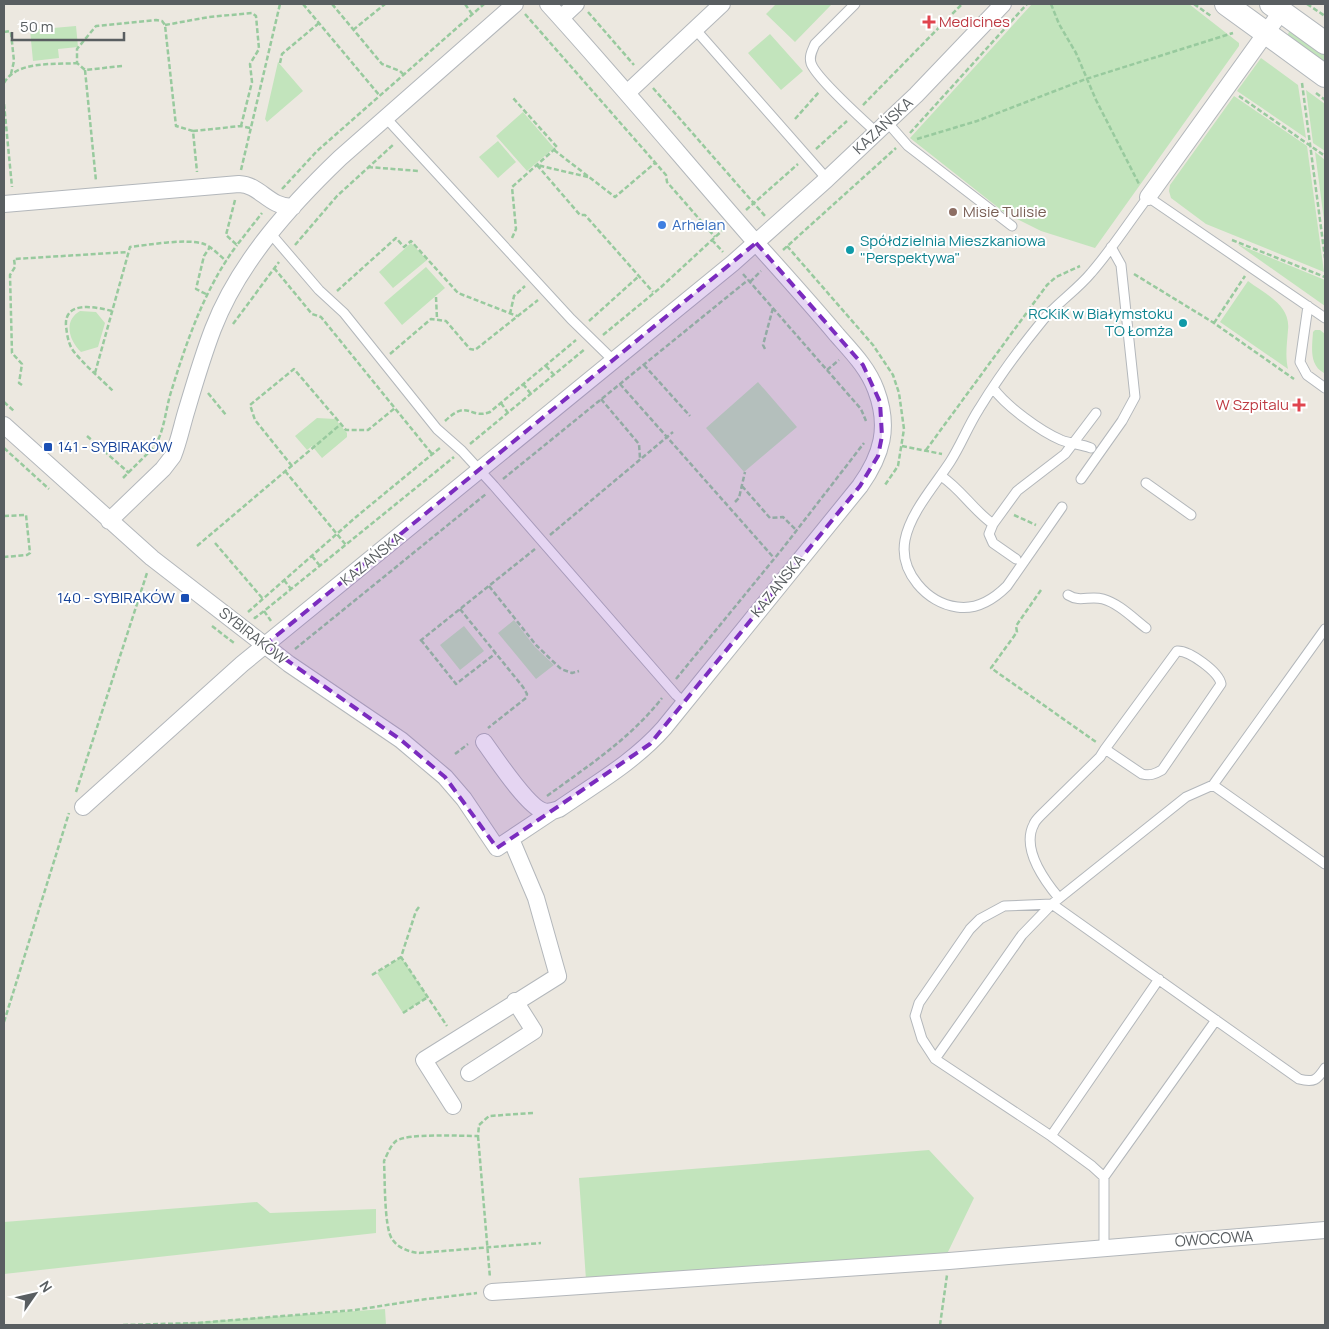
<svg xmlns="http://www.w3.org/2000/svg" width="1329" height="1329" viewBox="0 0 1329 1329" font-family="Manrope,sans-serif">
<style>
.green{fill:#c2e4bc}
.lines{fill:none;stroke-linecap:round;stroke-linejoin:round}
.lane-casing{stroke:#b3b7bb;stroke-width:11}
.street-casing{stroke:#b3b7bb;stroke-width:18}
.secondary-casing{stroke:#b2b7bb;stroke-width:24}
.path{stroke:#98ca9e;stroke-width:2.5;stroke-dasharray:5 2.5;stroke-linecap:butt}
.lane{stroke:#fff;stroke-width:9}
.street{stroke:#fff;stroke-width:16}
.secondary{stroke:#fff;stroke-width:22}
.marked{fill:#7b2cbf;fill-opacity:0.2;stroke:#7b2cbf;stroke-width:4;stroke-dasharray:10 6;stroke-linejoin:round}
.health-dot{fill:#e0444e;stroke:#fff;stroke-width:2}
.education-dot{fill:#8d6e63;stroke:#fff;stroke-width:2}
.shop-dot{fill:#3f7fe0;stroke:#fff;stroke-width:2}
.culture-dot{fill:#0f9aa8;stroke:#fff;stroke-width:2}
.transit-dot{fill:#1a4fb4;stroke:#fff;stroke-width:2}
.labels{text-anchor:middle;stroke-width:4;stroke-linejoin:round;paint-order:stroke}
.health-label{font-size:15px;fill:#be3a42;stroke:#fff;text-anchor:start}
.street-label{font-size:15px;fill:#595e61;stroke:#fff}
.education-label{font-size:15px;fill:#785e54;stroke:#fff;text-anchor:start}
.shop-label{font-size:15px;fill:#366cbe;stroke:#fff;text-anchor:start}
.culture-label{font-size:15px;fill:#0d838f;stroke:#fff;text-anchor:start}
.transit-label{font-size:15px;fill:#164399;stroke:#fff;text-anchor:start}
</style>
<rect width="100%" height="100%" fill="#ece8e0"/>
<path class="green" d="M 776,4 L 832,4 L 795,42 L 766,14 Z
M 1032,4 L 1189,4 L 1239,43 L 1239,46 L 1095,248 L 1041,231 L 1005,213 L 910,138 Z
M 76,26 L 78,47 L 58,49 L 59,58 L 33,61 L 30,30 Z
M 1293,31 L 1325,53 L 1325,66 L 1287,36 L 1289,32 Z
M 770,34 L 803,71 L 781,90 L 748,53 Z
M 1261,58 L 1298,85 L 1306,138 L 1237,91 Z
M 278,62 L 303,91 L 267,122 L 265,119 Z
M 1306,90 L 1325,104 L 1325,151 L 1313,143 Z
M 1234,96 L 1307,146 L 1324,272 L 1206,224 L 1171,198 L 1169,191 L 1170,185 Z
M 523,112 L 554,148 L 527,171 L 496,136 Z
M 498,141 L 516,162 L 498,178 L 479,157 Z
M 1315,152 L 1325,160 L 1325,228 Z
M 411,243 L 427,260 L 393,288 L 379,272 Z
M 1237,244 L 1325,280 L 1325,306 Z
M 426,267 L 445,288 L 402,325 L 384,303 Z
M 1248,281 C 1265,294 1291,305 1288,330 C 1287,344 1285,356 1288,369 L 1220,322 Z
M 80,311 L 96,312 L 105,323 L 98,347 L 81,352 C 69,340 63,321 80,311 Z
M 1315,330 L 1320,330 L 1325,334 L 1324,373 C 1309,365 1312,348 1313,332 Z
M 758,382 L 797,427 L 744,472 L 706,428 Z
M 317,418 L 335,419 L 347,433 L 347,437 L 322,458 L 312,446 L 307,450 L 295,436 Z
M 514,620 L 535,647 L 554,665 L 536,679 L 498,633 Z
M 464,626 L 484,651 L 460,670 L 440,645 Z
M 401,957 L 428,997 L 403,1013 L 377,973 Z
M 929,1150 L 974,1198 L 947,1254 L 586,1280 L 579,1178 Z
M 257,1202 L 270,1213 L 376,1209 L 376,1233 L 4,1274 L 4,1222 Z
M 385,1309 L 386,1325 L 154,1325 Z"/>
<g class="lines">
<defs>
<path id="lane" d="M 855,4 L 815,44 C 812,51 809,56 811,63 C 815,77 863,120 876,132
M 695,29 L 827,179
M 386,118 L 571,319 L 614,361
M 887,122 L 908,146 L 1012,226
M 271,234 L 319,290 L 344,313 L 437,429 L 462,451 L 494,486 L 676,695 L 685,703
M 1308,306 L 1300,362 L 1307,375 L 1325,388
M 993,388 C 1006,406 1040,431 1061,440 C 1071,444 1081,444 1091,448
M 941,476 C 961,489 973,510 993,524
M 1081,479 L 1122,421 L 1135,397 L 1121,265 L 1111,247
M 1146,483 L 1191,515
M 1062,507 L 1007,586 C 994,599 977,610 957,607 C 927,603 899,572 905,540 C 910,513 935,485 950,462 C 961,445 968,426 979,409 C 998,378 1020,348 1043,320 C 1057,303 1077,290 1091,273 C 1112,249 1129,222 1148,197 L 1325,318
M 1016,559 L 993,543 L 989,534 L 993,524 L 1017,491 L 1065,454 L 1096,413
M 1068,595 C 1081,603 1089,595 1103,599 C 1118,603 1133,618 1146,628
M 1177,651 C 1189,650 1219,672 1221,684 L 1162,770 C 1155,774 1150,776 1142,774 L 1105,749 Z
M 1213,785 L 1325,864
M 1059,898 C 1044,880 1021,848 1034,824 C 1035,821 1039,817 1041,815 L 1100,757 L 1105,749
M 935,1059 L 922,1039 L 915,1016 L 919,1003 L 970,929 L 980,919 L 1004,906 L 1052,904 L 1186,797 L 1213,785 L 1325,629
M 1051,1136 L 1159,979
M 1104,1177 L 1216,1020
M 1104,1247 L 1104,1177 L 1092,1166 L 1051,1136 L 935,1059 L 1022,935 L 1052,904 L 1299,1079 C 1314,1083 1317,1080 1325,1068"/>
<path id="street" d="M 561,18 L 576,4
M 627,93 L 722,4
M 1148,197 L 1281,12
M 4,204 L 239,184 C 261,185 268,207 293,207
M 4,425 L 152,558 L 289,664 L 401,740 L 445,777 L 464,799 L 497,848 L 551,812
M 109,521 L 163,469 L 173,456 C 179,441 182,425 187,409 C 195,382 203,355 213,329 C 239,262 290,206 340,158 L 515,4
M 484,742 C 495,757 527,806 543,811 C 549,813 553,811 559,809 C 595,784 634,762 664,728 L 860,486 C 882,455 890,427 876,390 C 868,368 852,352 837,335 C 811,304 784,274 757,244 C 687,164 619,82 548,4
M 83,807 L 242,664 L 733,263 L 827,179 L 916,95 L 1003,4
M 469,1073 L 534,1031 L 515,1001
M 453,1106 L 424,1060 L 558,976 L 536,898 L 511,839
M 492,1292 L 949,1261 L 1325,1230"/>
<path id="secondary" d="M 1226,4 L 1325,76
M 1271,4 L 1325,43"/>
</defs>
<use href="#lane" class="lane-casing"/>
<use href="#street" class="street-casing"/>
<use href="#secondary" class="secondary-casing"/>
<path class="path" d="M 303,4 L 380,96
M 332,4 L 382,64 L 400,71 L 404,75
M 465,4 L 472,14
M 1051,4 L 1059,24 L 1076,53 L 1096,100 L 1139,184
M 1194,4 L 1211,16
M 1307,4 L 1325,16
M 588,12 L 634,65
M 525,14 L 666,175 L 667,182 L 715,237
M 165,25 L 209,17 L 252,13 L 256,16 L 259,49 L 250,64 L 252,82 L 241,126
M 353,30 L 385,4
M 4,32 L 10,31 L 11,33 L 14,61 L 11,74
M 280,63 L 282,54 L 319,23
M 122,66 L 85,70 L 77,63 L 77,49 L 96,26 L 156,20 L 162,21 L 165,25 L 176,126 L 193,131 L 197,172
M 85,70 L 96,181
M 4,83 C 17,60 55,65 77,63
M 1302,83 L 1325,258
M 653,88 L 765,216
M 1316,93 L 1325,100
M 1239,96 L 1325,156
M 4,104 L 12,187
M 863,105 L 962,4
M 795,119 L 819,92
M 193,131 L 241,126 L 250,128
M 910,133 L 1027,4
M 917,139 L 977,121 L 1086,79 L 1233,33
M 816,149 L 847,121
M 554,150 L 615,197 L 655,163
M 368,167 L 419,171
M 241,170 L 280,4
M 588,177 L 537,165 L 580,215 L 585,215 L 653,292
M 282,189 L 317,151 L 484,4
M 235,200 L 226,235 L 237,245 L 262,213
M 746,210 L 798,164
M 512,238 L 516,229 L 512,187 L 557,147 L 513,98
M 712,240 L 723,252
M 1232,240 L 1325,277
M 295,245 L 337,196 L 394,144
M 787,246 L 873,345 L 893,375 L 899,393 L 904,429 L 898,466 L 885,485
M 783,250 L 896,148
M 274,268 L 312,314 L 321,317 L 432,454
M 743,274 L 861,409 L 866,421
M 1134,274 L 1214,323 L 1294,379
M 750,282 L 761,271
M 337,291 L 396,238 L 404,247 L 411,241 L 458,293 L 517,316
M 206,294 L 196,289 L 204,256 L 210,247
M 436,297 L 437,319
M 112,311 C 96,307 64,300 66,326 C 67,334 68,342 72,349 C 80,361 101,379 113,391
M 510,314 L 514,296 L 525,286
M 589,321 L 639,276
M 1214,323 L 1245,276
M 233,324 L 279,262
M 603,335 L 660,288 L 725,228
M 765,349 L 763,345 L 773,308
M 390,354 L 431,319 L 446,321 L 470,349 L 475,350 L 538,300
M 644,365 L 690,416
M 546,366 L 554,375
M 827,370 L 839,360
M 95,373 L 130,247 C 148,245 187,238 204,244 C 212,247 219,255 226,261
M 523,384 L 531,394
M 620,384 L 774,558
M 22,385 L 19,383 L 22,364 L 12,353 L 10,275 L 15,267 L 14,259 L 128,252
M 208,393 L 226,415
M 601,399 L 639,444 L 640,458
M 4,402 L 15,412
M 501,403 L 508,413
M 445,421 C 469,398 469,420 490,412 L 576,340
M 87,436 L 129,473
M 470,444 L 585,349
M 902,446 L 942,454
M 4,448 L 49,489
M 926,450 L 1047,285 L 1056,277 L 1080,266
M 292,466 L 255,420 L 250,405 L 294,369 L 346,430 L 368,430 L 395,408
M 285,471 L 346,545
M 123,478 L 154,447 L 158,440 C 165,425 166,408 171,392 C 187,340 205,288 237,245
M 503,479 L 748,280
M 742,486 L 770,518 L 783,517 L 796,530
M 735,502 L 739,498 L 745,472
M 1014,515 L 1036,525
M 4,516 L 26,515 L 30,553 L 27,555 L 4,557
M 550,535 L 673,432
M 215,543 L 263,599
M 197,546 L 341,424
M 312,556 L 320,566
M 284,580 L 291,589
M 489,586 L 536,645 L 561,669 L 572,673 L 579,671
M 1041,590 L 1016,626 L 1017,632 L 991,668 L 1096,742
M 460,609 L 523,687 L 527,694 L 526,698 L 488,728
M 264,611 L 271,621
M 248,612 L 356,517 L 441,447
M 254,617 L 255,618 L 264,611 L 454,457
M 212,626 L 234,643
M 421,640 L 456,684 L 496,653
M 420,641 L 535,549
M 295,649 L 486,494
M 676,679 L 783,548 L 864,443
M 455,754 L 468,744
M 76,792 L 147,573
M 547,796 C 588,766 631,738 662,698
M 419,907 L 416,911 L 401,957 L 447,1026
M 372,975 L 401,957
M 403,1013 L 428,997
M 4,1022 L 69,813
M 533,1113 L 489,1116 L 479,1125 L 478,1136 C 460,1136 408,1133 396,1141 C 390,1146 387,1155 384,1161 C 385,1178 384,1227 392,1239 C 398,1248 409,1252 419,1253 L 541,1243
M 478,1136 L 490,1278
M 123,1325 L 197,1323 L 308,1314 L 355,1310 L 419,1300 L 477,1293
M 940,1325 L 947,1275"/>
<use href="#lane" class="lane"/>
<use href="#street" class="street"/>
<use href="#secondary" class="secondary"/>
</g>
<path class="marked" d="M 756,243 L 863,365 L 880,402 L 882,436 L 878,456 L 860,486 L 650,744 L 497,848 L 445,777 L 401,740 L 265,645 Z"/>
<g class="health-dot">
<path d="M926.5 14.5h5v5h5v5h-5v5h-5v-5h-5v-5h5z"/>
<path d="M1296.5 397.5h5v5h5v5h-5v5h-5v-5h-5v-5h5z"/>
</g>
<circle class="education-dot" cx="953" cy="212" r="5"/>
<circle class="shop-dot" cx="662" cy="225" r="5"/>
<g class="culture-dot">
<circle cx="850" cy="250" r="5"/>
<circle cx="1183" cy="323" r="5"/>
</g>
<g class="transit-dot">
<rect x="43" y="442" width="10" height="10" rx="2.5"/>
<rect x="180" y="593" width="10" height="10" rx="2.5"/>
</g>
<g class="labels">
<g class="health-label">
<text x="939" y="27">Medicines</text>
<text x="1289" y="410" text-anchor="end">W Szpitalu</text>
</g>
<g class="street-label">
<text transform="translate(883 126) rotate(-43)" y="5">KAZAŃSKA</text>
<text transform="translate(372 559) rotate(-39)" y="5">KAZAŃSKA</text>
<text transform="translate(778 586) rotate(-51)" y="5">KAZAŃSKA</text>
<text transform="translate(253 636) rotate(38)" y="5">SYBIRAKÓW</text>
<text transform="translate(1214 1239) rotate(-4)" y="5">OWOCOWA</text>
</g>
<g class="education-label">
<text x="963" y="217">Misie Tulisie</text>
</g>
<g class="shop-label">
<text x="672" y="230">Arhelan</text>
</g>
<g class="culture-label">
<text x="860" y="246">Spółdzielnia Mieszkaniowa<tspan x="860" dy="17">"Perspektywa"</tspan></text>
<text x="1173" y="319" text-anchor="end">RCKiK w Białymstoku<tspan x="1173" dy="17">TO Łomża</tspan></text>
</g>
<g class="transit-label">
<text x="58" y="452">141 - SYBIRAKÓW</text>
<text x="175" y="603" text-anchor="end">140 - SYBIRAKÓW</text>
</g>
</g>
<rect width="1329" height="1329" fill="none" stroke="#595e61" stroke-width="10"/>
<g transform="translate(35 1294) rotate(56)" stroke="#ffffff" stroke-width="4" paint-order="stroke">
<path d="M0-4L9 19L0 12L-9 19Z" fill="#595e61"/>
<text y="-8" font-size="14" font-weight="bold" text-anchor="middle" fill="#595e61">N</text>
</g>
<path d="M12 32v8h112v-8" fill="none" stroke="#595e61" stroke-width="2.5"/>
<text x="20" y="32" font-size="15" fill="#595e61" stroke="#ffffff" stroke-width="4" paint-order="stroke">50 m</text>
</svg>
